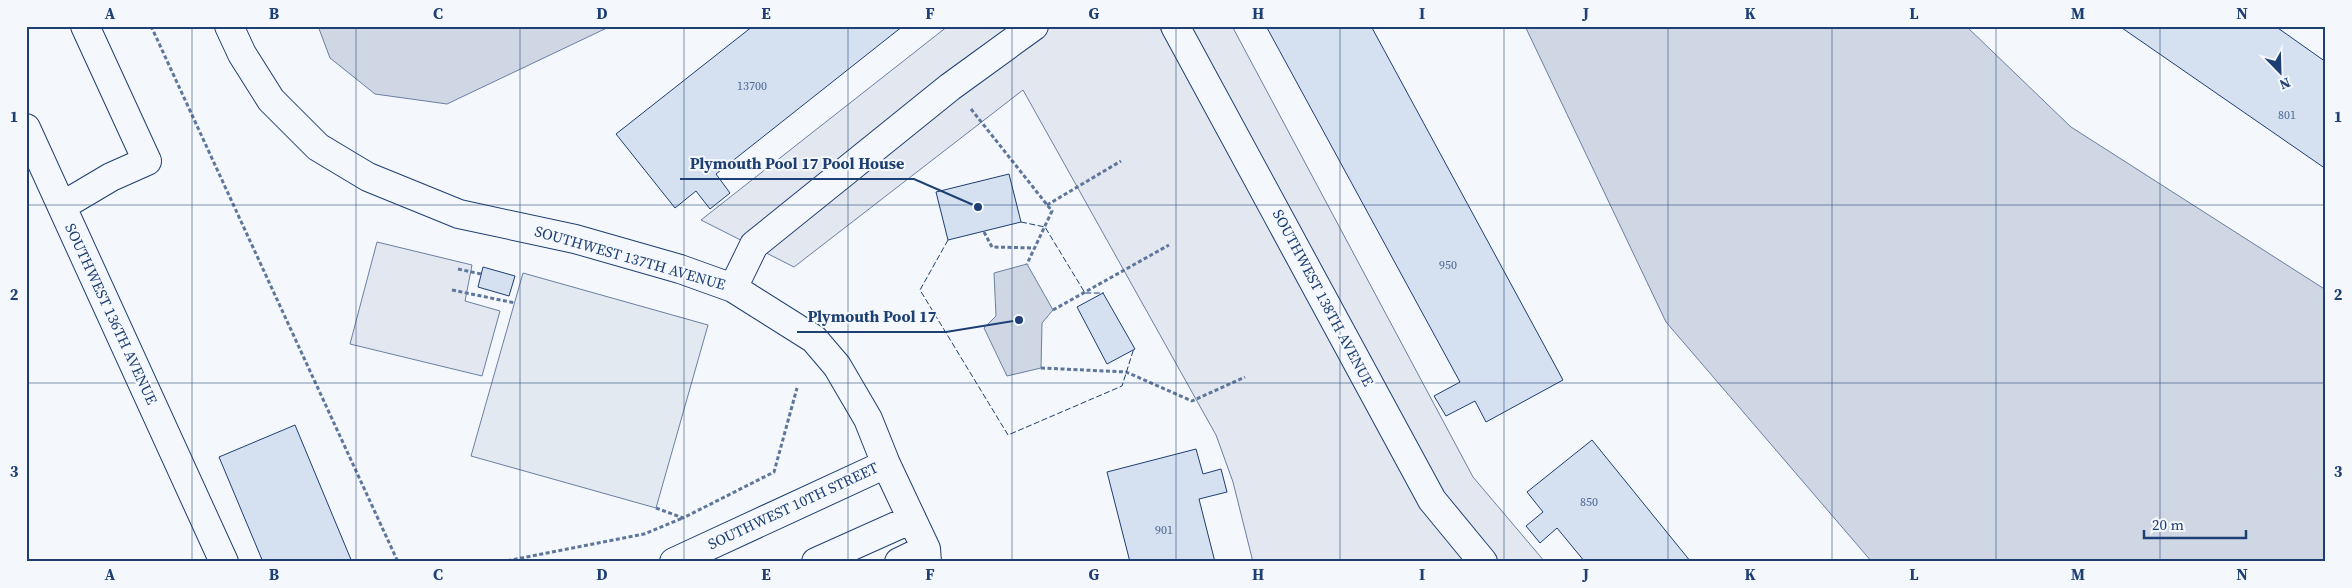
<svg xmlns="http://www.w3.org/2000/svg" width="2352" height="588" viewBox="0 0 2352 588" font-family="'Source Serif 4',serif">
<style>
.green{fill:#e3e9f0;stroke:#687fa3}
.parking{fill:#e3e8f0;stroke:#687fa3}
.water{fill:#cfd7e4;stroke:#687fa3}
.building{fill:#d5e0f0;stroke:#1d3f73}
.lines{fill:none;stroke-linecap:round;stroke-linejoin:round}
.street-casing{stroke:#1d3f73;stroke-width:30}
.path{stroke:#5e769c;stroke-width:3;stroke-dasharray:4 2.5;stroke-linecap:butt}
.street{stroke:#f4f7fb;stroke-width:28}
.fence{stroke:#1d3f73;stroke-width:1;stroke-dasharray:6 2.5;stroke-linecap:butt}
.grid{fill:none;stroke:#1d3f73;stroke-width:1;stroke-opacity:0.55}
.labels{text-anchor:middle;stroke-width:4;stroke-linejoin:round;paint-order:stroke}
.number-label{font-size:12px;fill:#4b6792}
.street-label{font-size:15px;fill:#1d3f73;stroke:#f4f7fb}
.leader{fill:none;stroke:#1d3f73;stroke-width:2}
.callout-dot{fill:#1d3f73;stroke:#f4f7fb;stroke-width:2}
.callout-label{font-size:16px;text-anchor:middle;font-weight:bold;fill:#1d3f73;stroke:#f4f7fb;stroke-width:4;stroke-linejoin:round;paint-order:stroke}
.neatline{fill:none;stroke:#1d3f73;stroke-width:2}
.grid-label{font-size:16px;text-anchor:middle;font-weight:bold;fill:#1d3f73}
</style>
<rect width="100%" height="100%" fill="#f4f7fb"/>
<path class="green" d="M 523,273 L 708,325 L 656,508 L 471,456 Z"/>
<path class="parking" d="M 948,26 L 1232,26 L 1473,477 L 1545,562 L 1253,562 L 1233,482 L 1216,435 L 1023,90 L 794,267 L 701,220 Z
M 377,242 L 472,265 L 465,301 L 500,311 L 482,376 L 350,344 Z"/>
<path class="water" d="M 318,26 L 611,26 L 447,104 L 375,94 L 330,58 Z
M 1525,26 L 1966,26 L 2071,127 L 2326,290 L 2326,562 L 1872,562 L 1666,322 Z
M 1027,264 L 1053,310 L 1042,323 L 1041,368 L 1007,376 L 984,328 L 996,316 L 994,273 Z"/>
<path class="building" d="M 753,26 L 903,26 L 716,174 L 730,193 L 710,209 L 696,191 L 675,208 L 616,134 Z
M 1266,26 L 1371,26 L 1563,380 L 1486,422 L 1475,401 L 1446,416 L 1434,396 L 1460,382 Z
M 2123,26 L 2275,26 L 2326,62 L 2326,169 L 2122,28 Z
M 1009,174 L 1021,222 L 948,240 L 936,192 Z
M 483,267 L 515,276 L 509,296 L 478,287 Z
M 1103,293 L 1135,349 L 1107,364 L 1077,307 Z
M 295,425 L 352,562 L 263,562 L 219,457 Z
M 1592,440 L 1691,562 L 1585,562 L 1557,528 L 1540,543 L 1526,526 L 1543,512 L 1527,492 Z
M 1196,449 L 1203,474 L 1221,469 L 1227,492 L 1199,499 L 1215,562 L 1130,562 L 1107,472 Z"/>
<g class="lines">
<defs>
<path id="street" d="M 229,26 L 242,54 L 271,100 L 318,147 L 368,177 L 459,214 L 575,239 L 680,269 L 733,288 L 814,339 L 837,366 L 868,419 L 886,464 L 926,549 L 927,562
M 1175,26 L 1432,500 L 1483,562
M 26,128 L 224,562
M 62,206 L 111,177 L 147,161 L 85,26
M 733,288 L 754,245 L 950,87 L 1034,26
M 674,562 L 886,464
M 816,562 L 912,519
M 899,562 L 926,549"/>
</defs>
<use href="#street" class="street-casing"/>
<path class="path" d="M 151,26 L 398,562
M 971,109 L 1052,211 L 1027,264
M 1047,205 L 1121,161
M 984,232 L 992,247 L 1034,248
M 458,269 L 481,274
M 452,290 L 515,303
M 1053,310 L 1169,245
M 1041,368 L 1126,372 L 1192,401 L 1245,377
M 656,508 L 683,518 L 774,472 L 797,388
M 501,562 L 644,534 L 683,518"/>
<use href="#street" class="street"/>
<path class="fence" d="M 1021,222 L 1045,227 L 1085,293 L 1104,293
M 948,240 L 920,290 L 1008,435 L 1122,386 L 1134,348"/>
</g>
<path class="grid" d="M 192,26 L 192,562M 356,26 L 356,562M 520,26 L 520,562M 684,26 L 684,562M 848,26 L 848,562M 1012,26 L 1012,562M 1176,26 L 1176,562M 1340,26 L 1340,562M 1504,26 L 1504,562M 1668,26 L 1668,562M 1832,26 L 1832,562M 1996,26 L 1996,562M 2160,26 L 2160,562M 26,205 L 2326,205M 26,383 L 2326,383"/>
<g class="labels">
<g class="number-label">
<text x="752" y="90">13700</text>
<text x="2287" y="119">801</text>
<text x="1448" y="269">950</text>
<text x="1589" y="506">850</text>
<text x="1164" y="534">901</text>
</g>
<g class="street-label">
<text transform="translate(630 258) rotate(16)" y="5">SOUTHWEST 137TH AVENUE</text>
<text transform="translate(1323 298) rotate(62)" y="5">SOUTHWEST 138TH AVENUE</text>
<text transform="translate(111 314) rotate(65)" y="5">SOUTHWEST 136TH AVENUE</text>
<text transform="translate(793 506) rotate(-25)" y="5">SOUTHWEST 10TH STREET</text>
</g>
</g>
<path class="leader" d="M978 207L914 179H680M1019 320L946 332H797"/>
<g class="callout-dot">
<circle cx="978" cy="207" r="5"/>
<circle cx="1019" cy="320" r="5"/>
</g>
<g class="callout-label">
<text x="797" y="169">Plymouth Pool 17 Pool House</text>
<text x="872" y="322">Plymouth Pool 17</text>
</g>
<rect width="2352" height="588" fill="none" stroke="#f4f7fb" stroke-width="55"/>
<g transform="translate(2280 72) rotate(157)" stroke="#f4f7fb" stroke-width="4" paint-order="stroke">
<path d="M0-4L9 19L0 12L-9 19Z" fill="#1d3f73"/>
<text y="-8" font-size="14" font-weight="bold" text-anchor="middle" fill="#1d3f73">N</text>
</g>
<path d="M2144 530v8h102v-8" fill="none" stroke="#1d3f73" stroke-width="2.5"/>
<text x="2152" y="530" font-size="15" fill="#1d3f73" stroke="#f4f7fb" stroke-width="4" paint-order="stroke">20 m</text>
<rect x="28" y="28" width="2296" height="532" class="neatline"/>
<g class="grid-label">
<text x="110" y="19">A</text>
<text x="274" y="19">B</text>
<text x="438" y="19">C</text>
<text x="602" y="19">D</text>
<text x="766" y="19">E</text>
<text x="930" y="19">F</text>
<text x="1094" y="19">G</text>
<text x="1258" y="19">H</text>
<text x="1422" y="19">I</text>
<text x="1586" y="19">J</text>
<text x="1750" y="19">K</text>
<text x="1914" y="19">L</text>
<text x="2078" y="19">M</text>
<text x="2242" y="19">N</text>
<text x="14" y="122">1</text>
<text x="2338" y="122">1</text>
<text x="14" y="300">2</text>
<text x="2338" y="300">2</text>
<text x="14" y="477">3</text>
<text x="2338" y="477">3</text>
<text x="110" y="580">A</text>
<text x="274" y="580">B</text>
<text x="438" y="580">C</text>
<text x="602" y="580">D</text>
<text x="766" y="580">E</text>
<text x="930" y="580">F</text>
<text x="1094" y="580">G</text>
<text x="1258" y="580">H</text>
<text x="1422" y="580">I</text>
<text x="1586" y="580">J</text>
<text x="1750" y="580">K</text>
<text x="1914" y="580">L</text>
<text x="2078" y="580">M</text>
<text x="2242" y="580">N</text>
</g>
</svg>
